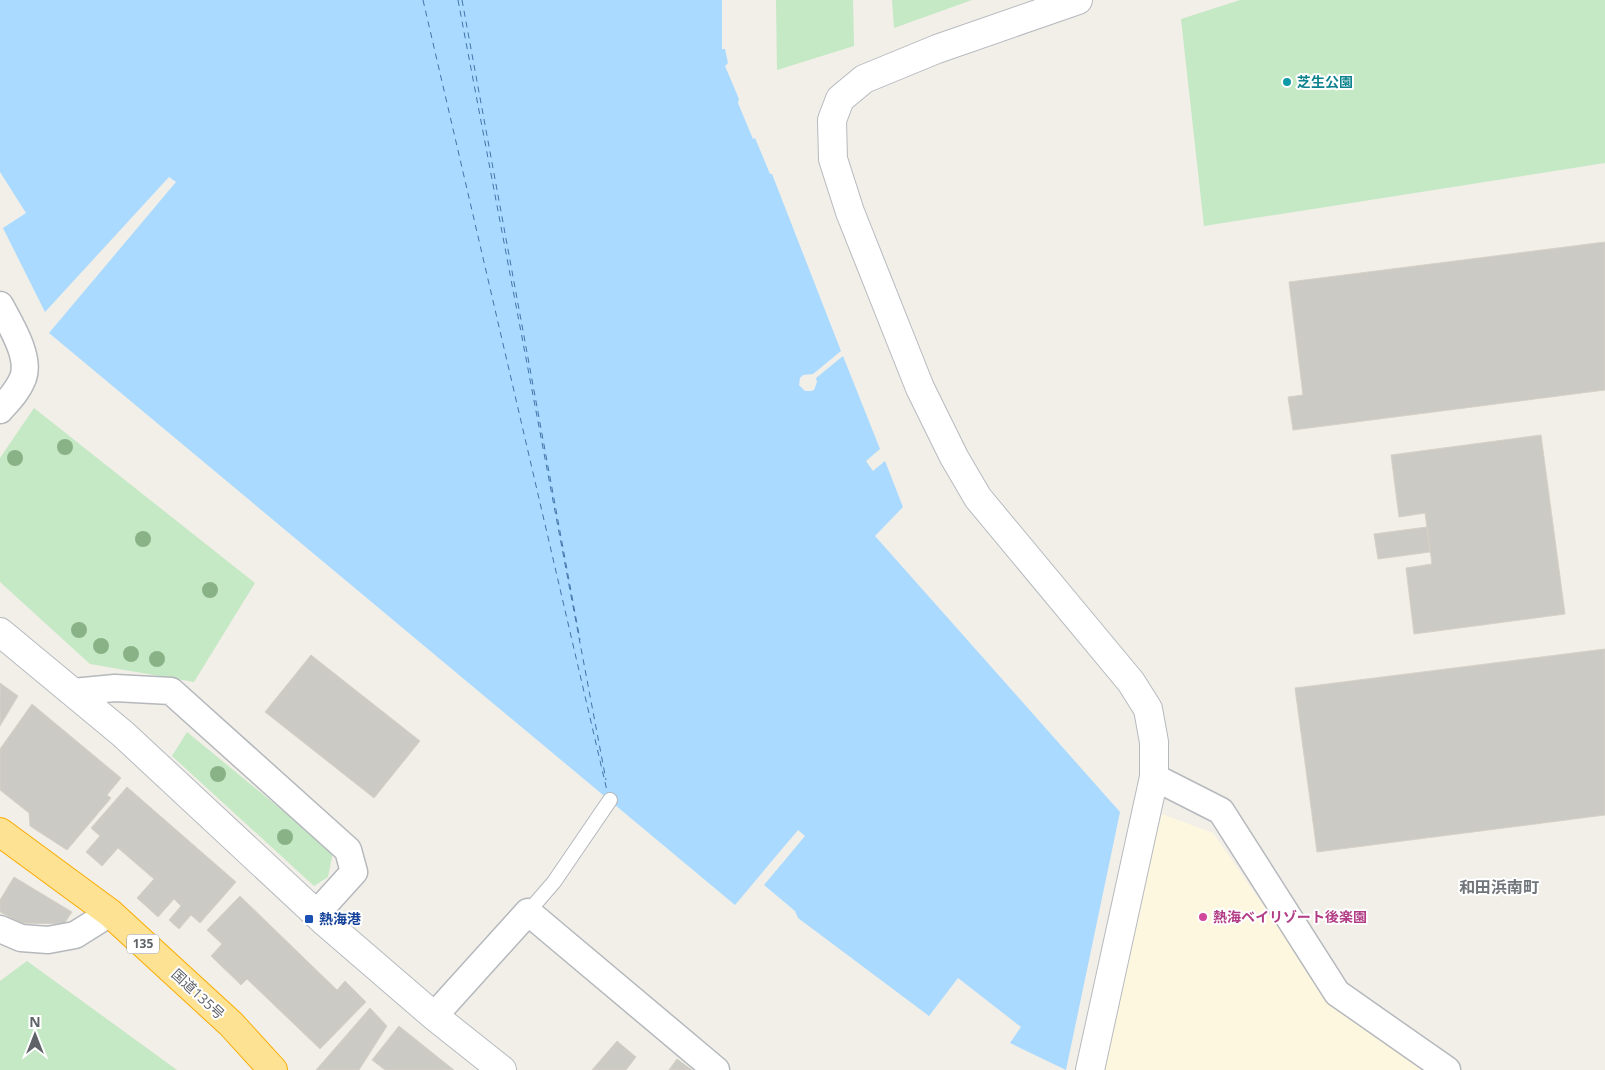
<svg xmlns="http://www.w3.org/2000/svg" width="1605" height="1070" viewBox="0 0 1605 1070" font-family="'Open Sans','Noto Sans JP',sans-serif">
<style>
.commercial{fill:#fef7e0}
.green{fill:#c5e8c5}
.water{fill:#aadaff}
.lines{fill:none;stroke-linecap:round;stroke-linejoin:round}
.ferry{stroke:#4174aa;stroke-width:1;stroke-dasharray:6 5;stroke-linecap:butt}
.building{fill:#cccac5;stroke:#d6d1c6}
.lane-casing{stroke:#b5b8bc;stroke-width:16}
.street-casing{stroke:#b5b8bc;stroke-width:29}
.secondary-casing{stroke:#b6babf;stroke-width:30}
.highway-casing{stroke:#f9ab00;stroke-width:30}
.lane{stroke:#fff;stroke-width:14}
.street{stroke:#fff;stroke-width:26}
.secondary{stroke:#fff;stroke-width:28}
.highway{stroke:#fde293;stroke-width:28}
.tree{fill:#89b387}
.culture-dot{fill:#0f9aa8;stroke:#fff;stroke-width:2}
.hotel-dot{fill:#d1479c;stroke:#fff;stroke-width:2}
.transit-dot{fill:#1a4fb4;stroke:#fff;stroke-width:2}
.labels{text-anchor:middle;stroke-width:4;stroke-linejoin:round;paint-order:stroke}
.shield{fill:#fff;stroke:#8f9295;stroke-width:1}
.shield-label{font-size:12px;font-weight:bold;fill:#5f6368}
.culture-label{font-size:14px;font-weight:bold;fill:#0d838f;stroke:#fff;text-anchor:start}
.hotel-label{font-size:14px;font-weight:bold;fill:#b23c85;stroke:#fff;text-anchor:start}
.transit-label{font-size:14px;font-weight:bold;fill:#164399;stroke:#fff;text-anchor:start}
.street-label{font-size:14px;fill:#5f6368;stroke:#fff}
.quarter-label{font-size:16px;font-weight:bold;fill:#70757a;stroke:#fff}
</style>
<rect width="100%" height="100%" fill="#f1efe8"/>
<path class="commercial" d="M 1162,814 L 1213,833 L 1330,1001 L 1425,1070 L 1094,1070 Z"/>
<path class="green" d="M 776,0 L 853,0 L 854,46 L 777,70 Z
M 892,0 L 972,0 L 894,28 Z
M 1240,0 L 1605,0 L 1605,163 L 1204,226 L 1181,19 Z
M 34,408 L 255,583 L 194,682 L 90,664 L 0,582 L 0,458 Z
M 187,732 L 333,852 L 328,877 L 314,886 L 172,756 Z
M 27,961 L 177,1070 L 0,1070 L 0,981 Z"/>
<path class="water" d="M 0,0 L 722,0 L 722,49 L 725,49 L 728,63 L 725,66 L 739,99 L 738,103 L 753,139 L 755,138 L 770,174 L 772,174 L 841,351 L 813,374 L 803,375 L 800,378 L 799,385 L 805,391 L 811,391 L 814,390 L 817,382 L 816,378 L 843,356 L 880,449 L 866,461 L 873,471 L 885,461 L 903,507 L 875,536 L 1120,812 L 1066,1070 L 1010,1043 L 1021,1027 L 958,978 L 929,1016 L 798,918 L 795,911 L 764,885 L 805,836 L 798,830 L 735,905 L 49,333 L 176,182 L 169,177 L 45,312 L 3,228 L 26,213 L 0,172 Z"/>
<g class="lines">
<path class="ferry" d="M 423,0 L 608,795
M 458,0 L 606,780
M 462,0 L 580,640"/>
</g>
<path class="building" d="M 1605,242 L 1605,390 L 1293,430 L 1288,397 L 1303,395 L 1289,282 Z
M 1541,435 L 1565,614 L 1414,634 L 1406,568 L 1432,564 L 1425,513 L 1399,517 L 1391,455 Z
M 1427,527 L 1430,552 L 1378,559 L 1374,534 Z
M 1605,649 L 1605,815 L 1317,852 L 1295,688 Z
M 311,655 L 420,741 L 374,798 L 265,712 Z
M 0,683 L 18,696 L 0,726 Z
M 32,704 L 121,778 L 107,795 L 111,798 L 67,850 L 30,826 L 29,813 L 0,790 L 0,749 Z
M 127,787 L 236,882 L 200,923 L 191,915 L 179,929 L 169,920 L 181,906 L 174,899 L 158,917 L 137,898 L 154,879 L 118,848 L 102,866 L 86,852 L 100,836 L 91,828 Z
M 14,877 L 72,912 L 64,924 L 21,923 L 0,912 L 0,900 Z
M 240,896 L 337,990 L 345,981 L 366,1002 L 320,1049 L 247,979 L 241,985 L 211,956 L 222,944 L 207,930 Z
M 370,1008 L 387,1026 L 359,1070 L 316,1070 Z
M 399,1026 L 454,1070 L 385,1070 L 372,1060 Z
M 617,1041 L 636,1057 L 626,1070 L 592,1070 Z
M 677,1059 L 692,1070 L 669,1070 Z"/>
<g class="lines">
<defs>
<path id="lane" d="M 528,912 L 554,882 L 610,800"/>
<path id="street" d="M 0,305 C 10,324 31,357 23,378 C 18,391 9,400 0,410
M 73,692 L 115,688 L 171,691 L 348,850 L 354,872 L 316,914
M 1154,777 L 1221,811 L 1337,993 L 1447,1070
M 0,929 L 21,938 L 48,940 L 75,935 L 110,913
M 434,1016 L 528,912 L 716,1070"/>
<path id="secondary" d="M 1078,0 L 937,49 L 864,79 L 840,99 L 832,120 L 833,159 L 850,212 L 920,388 L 954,457 L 978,498 L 1131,682 L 1148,709 L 1154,742 L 1154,777 L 1090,1070
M 0,632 L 123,734 L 326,923 L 434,1016 L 502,1070"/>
<path id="highway" d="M 0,832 L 110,913 L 231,1024 L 273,1070"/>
</defs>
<use href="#lane" class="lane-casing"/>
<use href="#street" class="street-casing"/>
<use href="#secondary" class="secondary-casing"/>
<use href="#highway" class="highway-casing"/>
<use href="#lane" class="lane"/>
<use href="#street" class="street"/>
<use href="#secondary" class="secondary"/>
<use href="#highway" class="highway"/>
</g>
<g class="tree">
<circle cx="65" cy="447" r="8"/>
<circle cx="15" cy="458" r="8"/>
<circle cx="143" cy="539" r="8"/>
<circle cx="210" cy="590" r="8"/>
<circle cx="79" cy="630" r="8"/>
<circle cx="101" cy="646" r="8"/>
<circle cx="131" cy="654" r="8"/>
<circle cx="157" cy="659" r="8"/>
<circle cx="218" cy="774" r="8"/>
<circle cx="285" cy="837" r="8"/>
</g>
<circle class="culture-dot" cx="1287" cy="82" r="5"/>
<circle class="hotel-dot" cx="1203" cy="917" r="5"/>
<rect class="transit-dot" x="304" y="914" width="10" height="10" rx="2.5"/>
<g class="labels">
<rect class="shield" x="127" y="934.5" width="32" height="19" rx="4"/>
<g class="shield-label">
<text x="143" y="948">135</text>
</g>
<g class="culture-label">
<text x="1297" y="87">芝生公園</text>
</g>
<g class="hotel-label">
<text x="1213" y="922">熱海ベイリゾート後楽園</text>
</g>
<g class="transit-label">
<text x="319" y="924">熱海港</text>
</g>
<g class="street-label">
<text transform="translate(198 994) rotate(43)" y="5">国道135号</text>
</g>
<g class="quarter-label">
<text x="1499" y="893">和田浜南町</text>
</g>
</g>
<g transform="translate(35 1035)" stroke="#ffffff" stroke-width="4" paint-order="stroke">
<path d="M0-4L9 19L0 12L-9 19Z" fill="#5f6368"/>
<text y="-8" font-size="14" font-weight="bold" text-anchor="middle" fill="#5f6368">N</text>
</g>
</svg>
